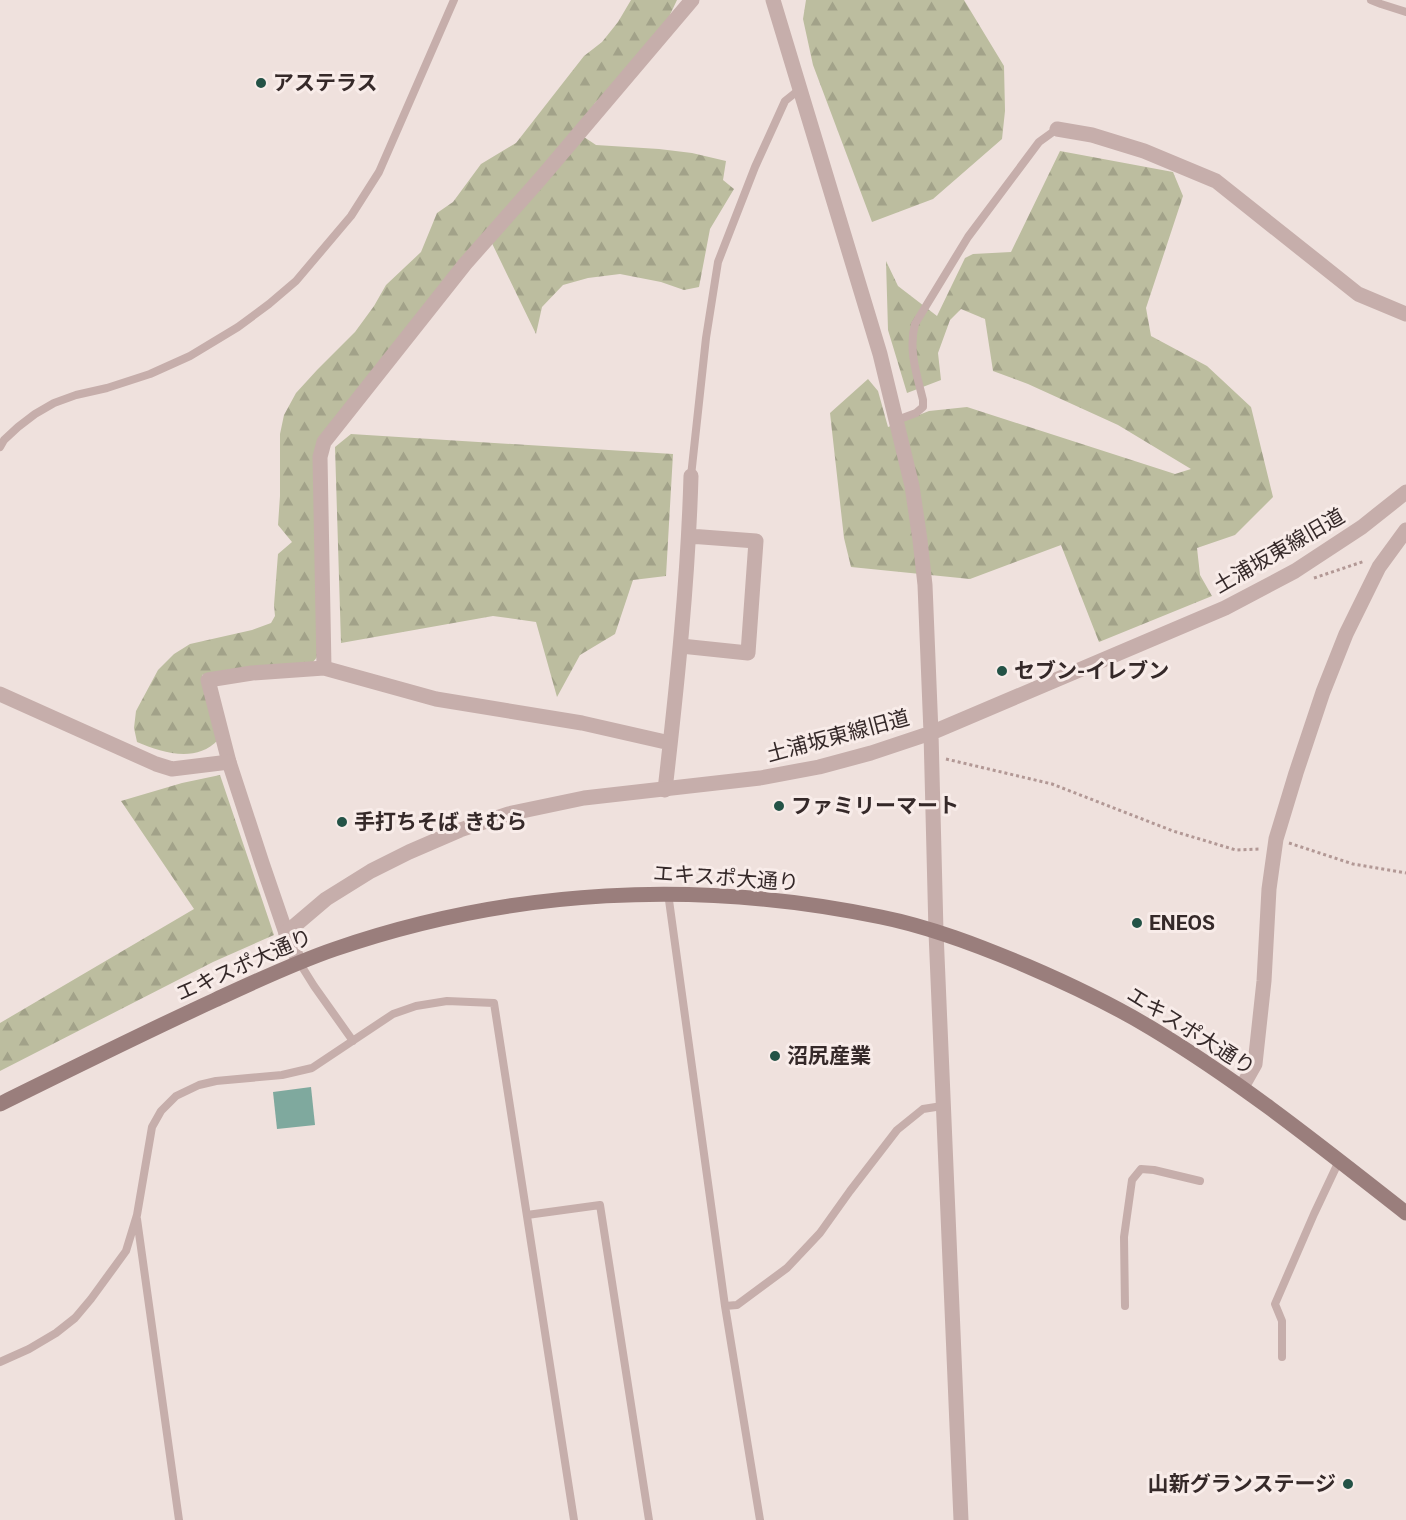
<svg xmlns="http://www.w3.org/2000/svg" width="1406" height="1520" viewBox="0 0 1406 1520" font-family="Roboto,'Noto Sans JP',sans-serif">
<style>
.forest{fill:url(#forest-firs)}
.water{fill:#7fa99e}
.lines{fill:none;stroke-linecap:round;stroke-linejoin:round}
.path{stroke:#b29895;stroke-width:3;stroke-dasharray:3 3;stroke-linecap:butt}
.service{stroke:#c6aeab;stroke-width:8}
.minor{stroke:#c6aeab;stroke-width:15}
.tertiary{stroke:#c6aeab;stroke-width:15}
.secondary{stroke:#9a7e7c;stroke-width:15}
.poi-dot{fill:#235246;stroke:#f8ece9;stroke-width:2}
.labels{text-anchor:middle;stroke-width:6;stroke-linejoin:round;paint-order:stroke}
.poi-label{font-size:21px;font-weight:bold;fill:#352929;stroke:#f8ece9;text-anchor:start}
.street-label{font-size:21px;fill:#352929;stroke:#f8ece9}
</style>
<defs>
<pattern id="forest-firs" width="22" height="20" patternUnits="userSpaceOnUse" patternTransform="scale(1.5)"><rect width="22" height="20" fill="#bcbd9f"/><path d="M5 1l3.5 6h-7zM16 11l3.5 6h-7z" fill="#a2a289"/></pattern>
</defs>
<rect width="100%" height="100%" fill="#efe1dd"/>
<path class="forest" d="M 631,0 L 677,0 L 667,21 L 620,79 L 595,103 L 582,126 L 584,137 L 596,145 L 659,149 L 692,153 L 726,161 L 723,180 L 734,189 L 710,229 L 699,287 L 684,290 L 661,282 L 620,274 L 588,278 L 563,285 L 542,307 L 536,334 L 487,233 L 320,439 L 318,656 L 313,662 L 222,671 L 202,675 L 213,713 L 218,740 C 196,763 163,753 137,742 L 134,728 L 136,711 L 158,670 L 174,654 L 190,644 L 252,630 L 271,623 L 275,616 L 274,605 L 278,554 L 292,542 L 278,525 L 280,496 L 280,434 L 284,415 L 296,393 L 317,370 L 355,332 L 374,306 L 386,285 L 421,252 L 437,213 L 453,202 L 481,164 L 516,143 L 584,56 L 602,42 L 618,22 Z
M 806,0 L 964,0 L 1004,66 L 1005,111 L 1002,139 L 933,199 L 872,222 L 813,65 L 803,19 Z
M 1060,151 L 1173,172 L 1183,196 L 1146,308 L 1151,336 L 1207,366 L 1251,407 L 1273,497 L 1235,535 L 1197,548 L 1200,575 L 1212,596 L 1099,642 L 1061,545 L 970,579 L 851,567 L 844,538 L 830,413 L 868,379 L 878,391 L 888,427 L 929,411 L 967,407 L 1175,474 L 1191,469 L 1118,425 L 1028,384 L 993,371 L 985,319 L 961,309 L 950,320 L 938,353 L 941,380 L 907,393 L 888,330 L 886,261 L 898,286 L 937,316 L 965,258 L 973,254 L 1011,252 Z
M 351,434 L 673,454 L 666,576 L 633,580 L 615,634 L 580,655 L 557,697 L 536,622 L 493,616 L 341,643 L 335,447 Z
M 220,775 L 274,935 L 213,962 L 0,1071 L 0,1023 L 194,909 L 121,801 L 182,783 Z"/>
<path class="water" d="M 311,1087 L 315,1125 L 277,1129 L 273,1092 Z"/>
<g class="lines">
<path class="path" d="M 1314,578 L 1365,561
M 946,759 L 1052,784 L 1173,831 L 1236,850 L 1261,849
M 1289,843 L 1353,864 L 1406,873"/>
<path class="service" d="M 1371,0 L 1381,4 L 1406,12
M 897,420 L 916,413 L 923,407 L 923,400 C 917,375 908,350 915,324 L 968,237 L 1039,142 L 1057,129
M 0,447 L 4,440 L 18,427 L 35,414 L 54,403 L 76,395 L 107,388 L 150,374 L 190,356 L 238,327 L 269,304 L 296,281 L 351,216 L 379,172 L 454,0
M 691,476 L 706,338 L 718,262 L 755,167 L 785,101 L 800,89
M 668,893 L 725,1306 L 760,1520
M 299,962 L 314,986 L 353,1041
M 527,1215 L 600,1205 L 649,1520
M 137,1219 L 179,1520
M 725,1306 L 737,1305 L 787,1268 L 820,1233 L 850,1191 L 897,1130 L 923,1109 L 942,1106
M 1125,1306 L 1124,1237 L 1132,1180 L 1141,1169 L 1154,1170 L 1200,1181
M 1282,1357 L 1282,1321 L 1275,1304 L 1314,1214 L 1339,1161
M 0,1362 L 29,1349 L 56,1333 L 75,1318 L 91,1299 L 126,1251 L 137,1215 L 152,1127 L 161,1111 L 176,1096 L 199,1085 L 216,1081 L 282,1075 L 312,1068 L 393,1014 L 416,1006 L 447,1001 L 494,1003 L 574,1520"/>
<path class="minor" d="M 1057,129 L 1092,135 L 1144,151 L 1216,181 L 1358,294 L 1406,314
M 681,646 L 748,653 L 756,541 L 689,536
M 324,668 L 320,457 L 324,442 L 465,264 L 541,178 L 692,0
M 665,790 C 677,685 688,581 691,476
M 286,933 L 262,863 L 229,762 L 208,680 L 252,673 L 324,668 L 436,699 L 582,723 L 670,743
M 1242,1087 L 1255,1064 L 1264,981 L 1269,889 L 1276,839 L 1296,773 L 1323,692 L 1346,634 L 1379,567 L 1406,530"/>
<path class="tertiary" d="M 773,0 L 880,354 L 912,486 L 920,540 L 925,585 L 931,733 L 936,932 L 961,1520
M 0,694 L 156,764 L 172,769 L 229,762
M 299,962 L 286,933 L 326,899 L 371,871 L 409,852 L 460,830 L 508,814 L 584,798 L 760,778 L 819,767 L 871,753 L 931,733 L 1225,608 L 1295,571 L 1362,527 L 1406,492"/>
<path class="secondary" d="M 0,1104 C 71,1069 143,1033 215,1000 C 254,982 294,963 335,949 C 512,888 699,879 881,917 C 931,927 980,946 1027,966 C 1069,984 1111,1004 1151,1028 C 1241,1082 1323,1148 1406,1213"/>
</g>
<g class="poi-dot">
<circle cx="261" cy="83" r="6"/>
<circle cx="1002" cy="671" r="6"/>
<circle cx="779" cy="806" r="6"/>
<circle cx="342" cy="822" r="6"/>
<circle cx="1137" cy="923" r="6"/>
<circle cx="775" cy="1056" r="6"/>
<circle cx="1348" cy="1484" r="6"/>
</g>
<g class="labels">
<g class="poi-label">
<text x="273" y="90">アステラス</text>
<text x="1014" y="678">セブン-イレブン</text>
<text x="791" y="813">ファミリーマート</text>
<text x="354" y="829">手打ちそば きむら</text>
<text x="1149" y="930">ENEOS</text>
<text x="787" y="1063">沼尻産業</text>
<text x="1336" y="1491" text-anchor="end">山新グランステージ</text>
</g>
<g class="street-label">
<text transform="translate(1279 551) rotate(-30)" y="7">土浦坂東線旧道</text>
<text transform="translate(838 736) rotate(-15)" y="7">土浦坂東線旧道</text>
<text transform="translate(726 878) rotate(4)" y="7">エキスポ大通り</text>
<text transform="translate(244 965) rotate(-24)" y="7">エキスポ大通り</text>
<text transform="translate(1191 1031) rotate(32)" y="7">エキスポ大通り</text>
</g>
</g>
</svg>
